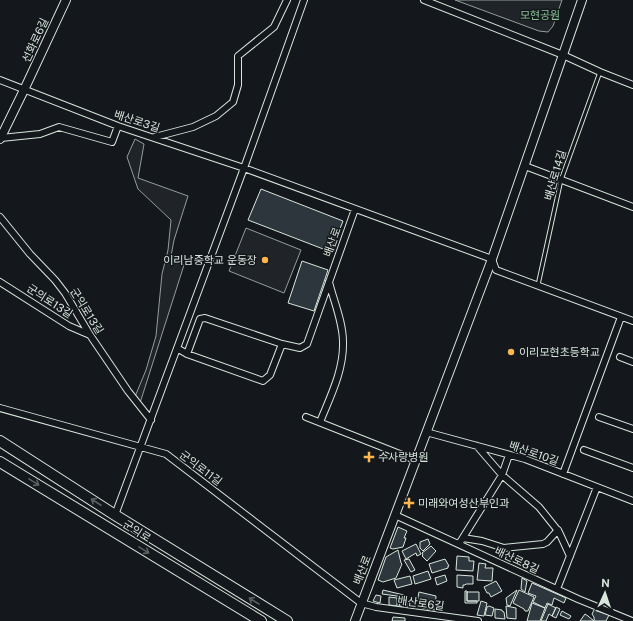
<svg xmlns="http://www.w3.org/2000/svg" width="633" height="621" viewBox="0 0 633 621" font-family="'Public Sans','Noto Sans KR',sans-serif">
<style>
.green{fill:#202428;stroke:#939e99}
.building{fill:#2c363c;stroke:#d8e6dc}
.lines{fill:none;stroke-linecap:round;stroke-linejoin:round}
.service-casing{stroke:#d8e6dc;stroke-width:5}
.minor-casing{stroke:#d8e6dc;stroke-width:8}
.tertiary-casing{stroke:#d8e6dc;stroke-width:10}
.primary-casing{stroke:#d8e6dc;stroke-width:12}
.service{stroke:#14181c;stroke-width:3}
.minor{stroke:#14181c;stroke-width:6}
.tertiary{stroke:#14181c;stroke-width:8}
.primary{stroke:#14181c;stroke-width:10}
.oneway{stroke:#59605f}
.poi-dot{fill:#ffb74d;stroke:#14181c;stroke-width:1.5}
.labels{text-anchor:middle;stroke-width:3;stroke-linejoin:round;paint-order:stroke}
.park-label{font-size:11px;fill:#8ac095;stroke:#14181c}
.street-label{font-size:11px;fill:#d8e6dc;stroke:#14181c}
.poi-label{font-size:11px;fill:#d8e6dc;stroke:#14181c;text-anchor:start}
</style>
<rect width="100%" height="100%" fill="#14181c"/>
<path class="green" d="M 455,0 L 562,0 L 553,26 L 548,32 L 539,31 Z
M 135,139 L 144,144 L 138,178 L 188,196 L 174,240 L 171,256 L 184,265 L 140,403 L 134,399 L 146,370 L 156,336 L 162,274 L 168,250 L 171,220 L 138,189 L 127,157 Z
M 246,228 L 301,250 L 284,293 L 229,271 Z"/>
<path class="building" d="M 261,189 L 343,221 L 331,252 L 248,220 Z
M 302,261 L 328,270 L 314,311 L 288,303 Z
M 398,527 L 407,531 L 404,538 L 406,538 L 403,547 L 393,549 L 390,548 Z
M 428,539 L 430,544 L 423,551 L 420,548 L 420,542 Z
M 416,544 L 421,554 L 417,556 L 416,553 L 406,559 L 402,551 Z
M 431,546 L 436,551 L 427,561 L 422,556 L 423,555 L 422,553 Z
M 398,550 L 401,563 L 402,564 L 396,578 L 383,582 L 378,580 L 386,557 Z
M 457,556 L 469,557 L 469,561 L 474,561 L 473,571 L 456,570 Z
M 409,559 L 415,570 L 411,572 L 404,560 Z
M 445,559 L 449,566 L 448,566 L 448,568 L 432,573 L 429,564 Z
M 479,563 L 486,564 L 485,568 L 493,568 L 492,581 L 477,580 Z
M 428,571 L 431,579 L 415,584 L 413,576 Z
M 445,575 L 447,581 L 437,585 L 435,578 Z
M 457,575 L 473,576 L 473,584 L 466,584 L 465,585 L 463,585 L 463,588 L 457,587 Z
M 410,576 L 412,584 L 397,588 L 394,580 Z
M 522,578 L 527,581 L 525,592 L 521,589 Z
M 496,581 L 502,591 L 491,597 L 489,593 L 487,593 L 484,587 Z
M 532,583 L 566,598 L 564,603 L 554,598 L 552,605 L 547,603 L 545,608 L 533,602 L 536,596 L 528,593 Z
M 383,590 L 404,595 L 404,597 L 382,594 Z
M 517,590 L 510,606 L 507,605 L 506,598 Z
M 519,590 L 534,597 L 528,611 L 525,611 L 524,609 L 513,603 Z
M 465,591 L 467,591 L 467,601 L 477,601 L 477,603 L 465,603 Z
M 419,592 L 436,596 L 435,610 L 422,608 L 418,597 Z
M 467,592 L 479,592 L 479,601 L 467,601 Z
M 376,595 L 381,596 L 380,603 L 373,601 Z
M 389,597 L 397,598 L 397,606 L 389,605 Z
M 401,599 L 407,599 L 407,607 L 399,606 Z
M 481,601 L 487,603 L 484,616 L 477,615 Z
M 532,603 L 545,608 L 540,621 L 527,621 Z
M 548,604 L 556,608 L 552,616 L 549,614 L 546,621 L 541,621 Z
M 489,606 L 494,608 L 492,616 L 485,615 L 487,607 Z
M 506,606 L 516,608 L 516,619 L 507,618 Z
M 556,607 L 560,609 L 556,618 L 552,616 Z
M 495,609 L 502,610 L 502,611 L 504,612 L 505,619 L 495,618 Z
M 594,610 L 609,615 L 606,621 L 595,621 L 594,619 L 594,617 L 592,614 Z
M 562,611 L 571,616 L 569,619 L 560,615 Z
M 585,614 L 588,616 L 594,621 L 580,621 Z
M 393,617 L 405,618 L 405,621 L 392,621 Z"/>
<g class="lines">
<defs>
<path id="service" d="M 538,285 L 561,180 L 600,72"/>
<path id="minor" d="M 424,0 L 563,55 L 600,72 L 633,85
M 0,80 L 118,126 L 244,168 L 492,259 L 496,270 L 633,321
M 155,137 L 193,127 L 216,116 L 233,102 L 238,85 L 238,56 L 274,27 L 287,0
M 1,138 L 40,134 L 59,127 L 112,142 L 118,126
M 525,166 L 633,207
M 0,217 L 30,254 L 55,280 L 65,293 L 90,335 L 128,391 L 151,420
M 0,282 L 69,326 L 90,335
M 177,348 L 187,354 L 263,381 L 270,375 L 282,344
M 187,354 L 200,319 L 205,318 L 282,344 L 300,348 L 307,344 L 355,209
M 620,357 L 633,362
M 0,408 L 166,454 L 361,603 L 376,607 L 478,621
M 306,417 L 415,460
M 599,417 L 633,429
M 320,422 C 330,397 344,370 343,342 C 343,322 334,302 329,282
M 426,432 L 525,459 L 633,501
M 477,446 L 502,475 L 539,507 L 559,532 L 570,556
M 584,450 L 633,468
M 563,474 L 621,317
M 115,515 L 244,168 L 304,0
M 395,515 L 578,599 L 632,621
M 463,538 L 482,541 L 504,548 L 543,544 L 547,542 L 558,530
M 459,544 L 502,475 L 509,455
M 557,589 L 597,487"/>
<path id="tertiary" d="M 0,139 L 24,90 L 66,0
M 355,621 L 492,259 L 582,0"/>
<path id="primary" d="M 0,441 L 115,515 L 287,621
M 0,462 L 261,621"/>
</defs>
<use href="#service" class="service-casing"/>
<use href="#minor" class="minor-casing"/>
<use href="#tertiary" class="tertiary-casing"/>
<use href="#primary" class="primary-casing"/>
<use href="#service" class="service"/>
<use href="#minor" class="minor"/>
<use href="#tertiary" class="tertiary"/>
<use href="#primary" class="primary"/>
</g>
<defs><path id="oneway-shaft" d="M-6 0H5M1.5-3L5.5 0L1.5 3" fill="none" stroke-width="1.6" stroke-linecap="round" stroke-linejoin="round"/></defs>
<g class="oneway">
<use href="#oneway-shaft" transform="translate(34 482) rotate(32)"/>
<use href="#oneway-shaft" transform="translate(96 502) rotate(-147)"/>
<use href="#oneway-shaft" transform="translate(144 550) rotate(32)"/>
<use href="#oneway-shaft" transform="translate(254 601) rotate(-148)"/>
</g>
<g class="poi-dot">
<circle cx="265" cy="260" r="4"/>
<circle cx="511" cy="352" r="4"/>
<path d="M367 451h4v4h4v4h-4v4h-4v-4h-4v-4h4z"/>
<path d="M407 497h4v4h4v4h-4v4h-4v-4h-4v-4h4z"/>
</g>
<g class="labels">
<g class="park-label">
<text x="540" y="19">모현공원</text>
</g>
<g class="street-label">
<text transform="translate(35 40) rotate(-65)" y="4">선화로6길</text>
<text transform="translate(137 121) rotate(18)" y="4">배산로3길</text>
<text transform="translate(555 175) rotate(-74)" y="4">배산로14길</text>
<text transform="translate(332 242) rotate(-70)" y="4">배산로</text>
<text transform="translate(50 301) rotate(33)" y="4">군의로13길</text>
<text transform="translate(87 311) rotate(58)" y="4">군익로13길</text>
<text transform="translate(534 453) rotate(19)" y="4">배산로10길</text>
<text transform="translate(201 468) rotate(37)" y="4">군익로11길</text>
<text transform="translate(137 531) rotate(32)" y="4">군익로</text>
<text transform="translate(517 560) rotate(25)" y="4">배산로8길</text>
<text transform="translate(362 570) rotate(-69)" y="4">배산로</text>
<text transform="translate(421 603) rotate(8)" y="4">배산로6길</text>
</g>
<g class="poi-label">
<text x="257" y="264" text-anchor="end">이리남중학교 운동장</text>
<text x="519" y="356">이리모현초등학교</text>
<text x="378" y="461">수사랑병원</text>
<text x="418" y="507">미래와여성산부인과</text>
</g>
</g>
<g transform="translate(605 593) rotate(3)" stroke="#14181c" stroke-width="3" paint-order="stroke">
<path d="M0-3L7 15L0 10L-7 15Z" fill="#d8e6dc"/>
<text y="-6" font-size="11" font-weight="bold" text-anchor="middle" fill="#d8e6dc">N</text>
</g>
</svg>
